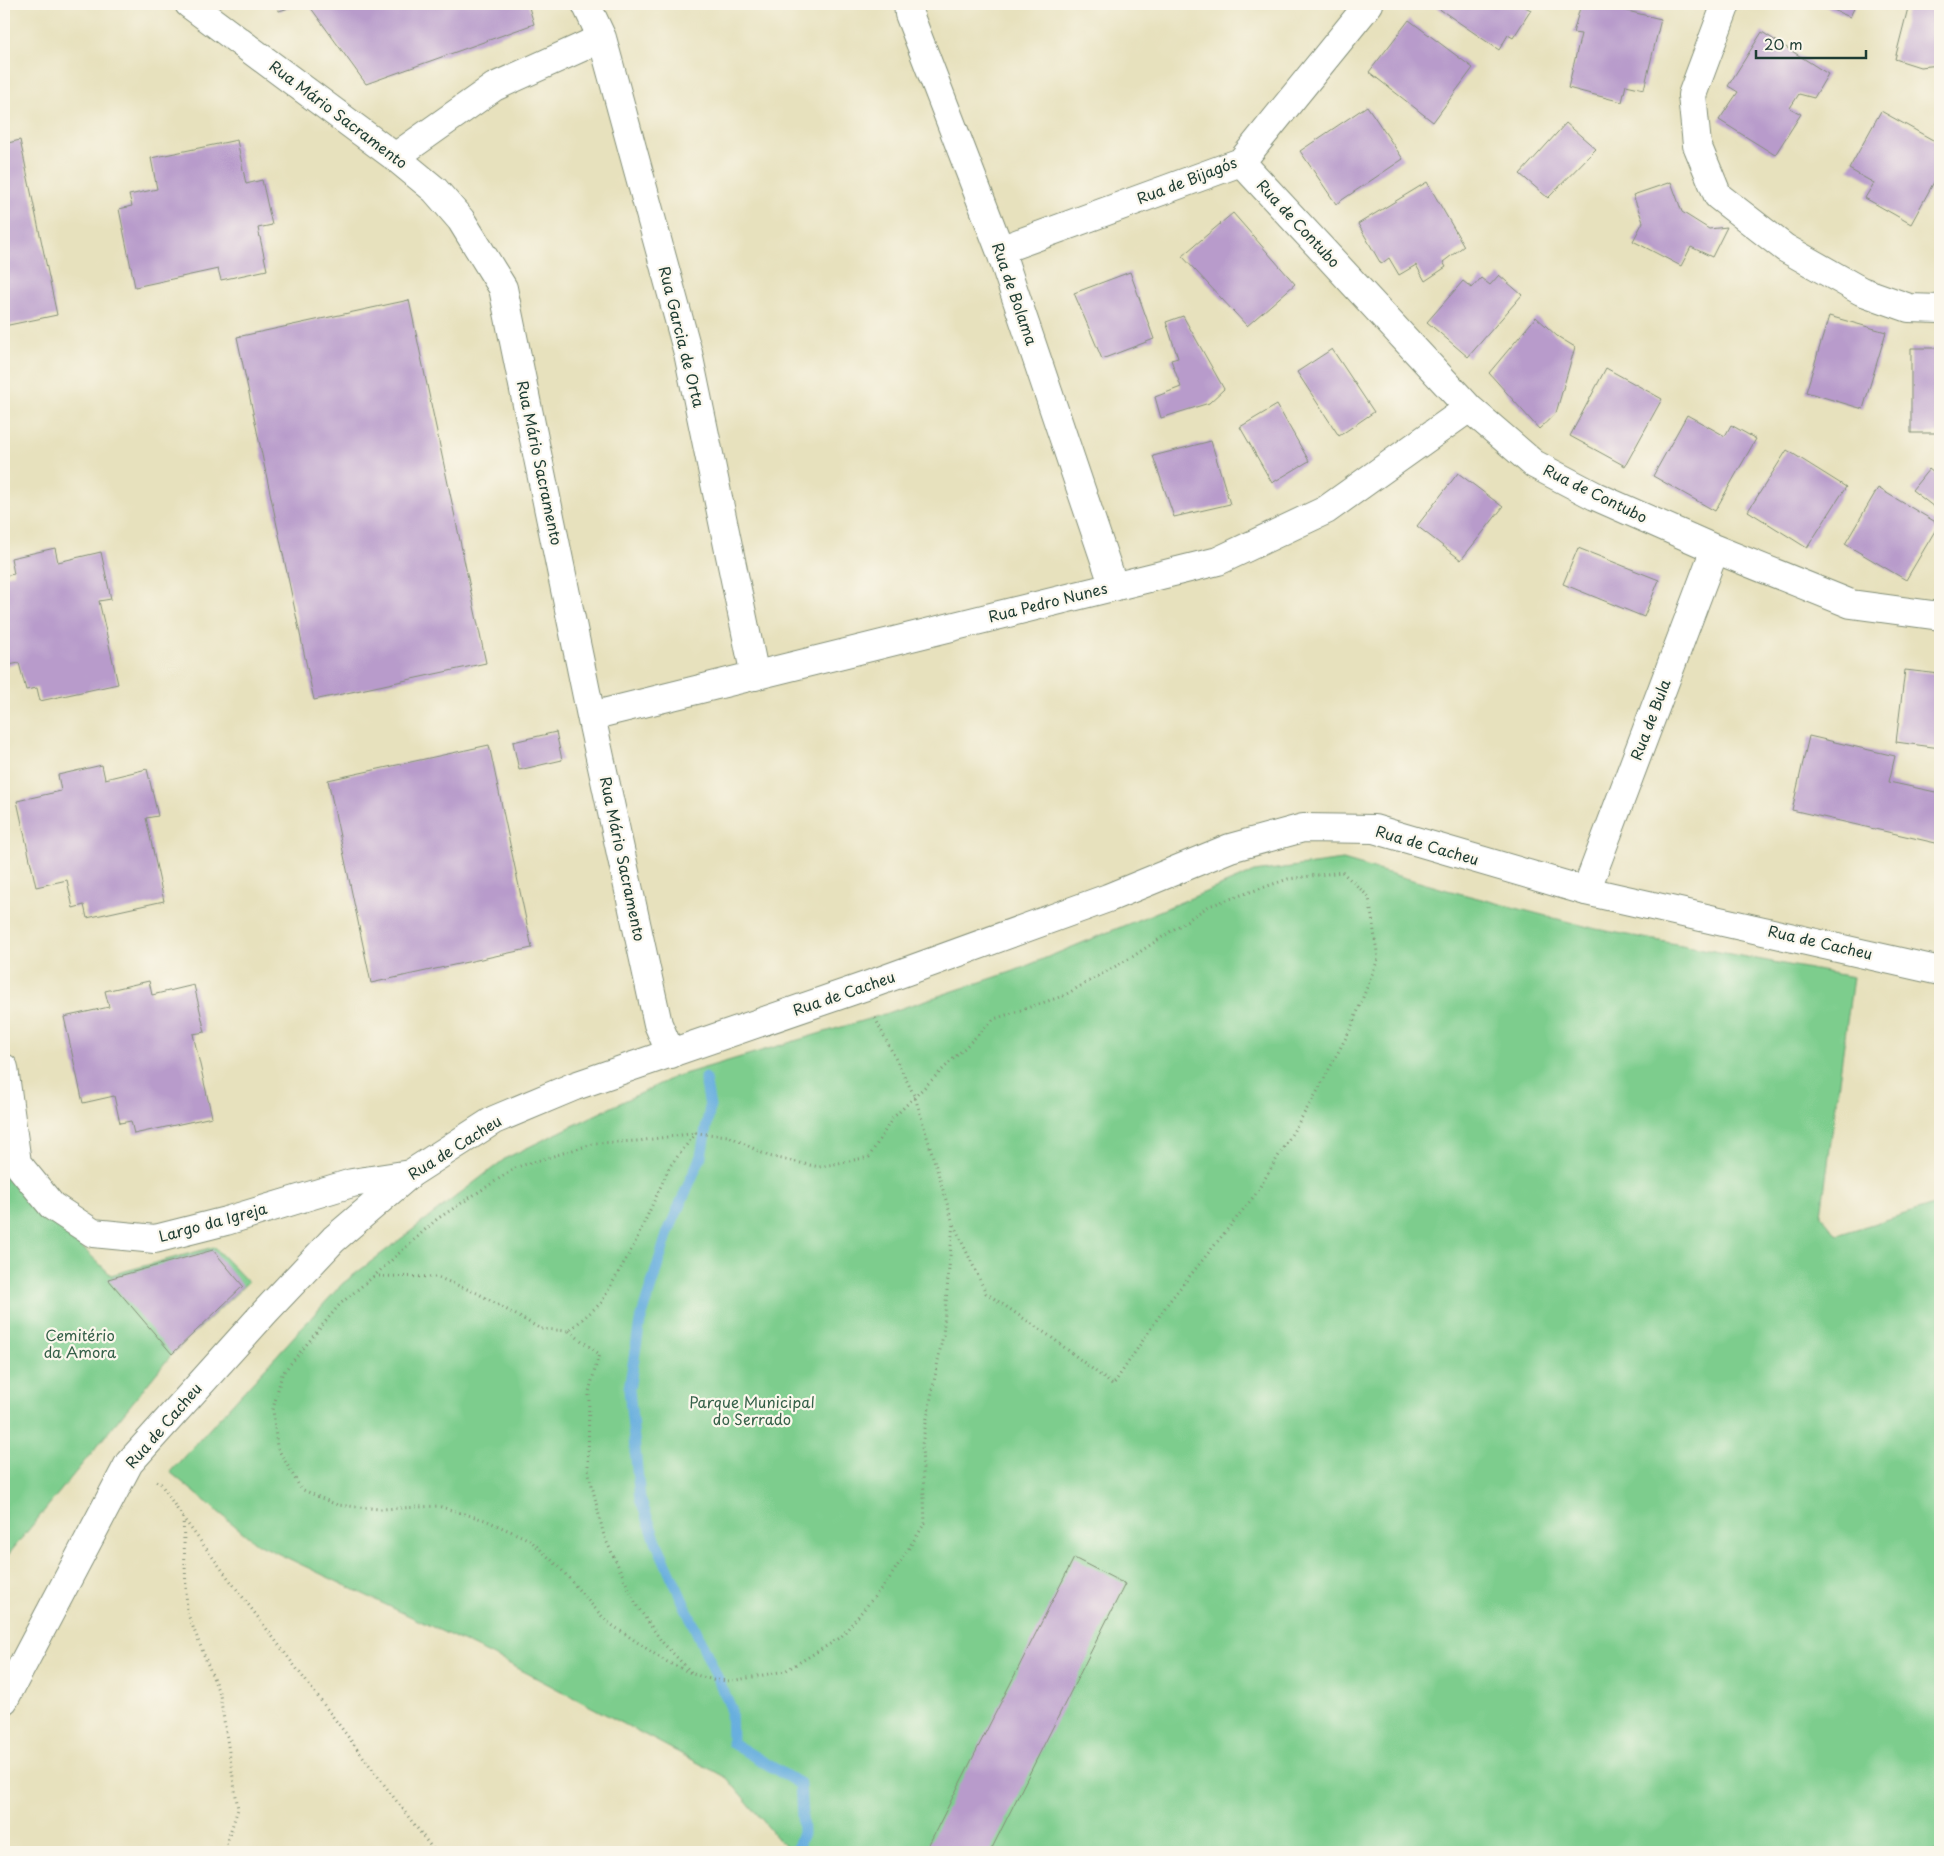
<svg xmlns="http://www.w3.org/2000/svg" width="1944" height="1856" viewBox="0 0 1944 1856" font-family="'Playpen Sans',sans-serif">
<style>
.green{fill:#7dcd8d;stroke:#4e8560}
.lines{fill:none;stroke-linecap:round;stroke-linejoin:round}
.stream{stroke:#67afde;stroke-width:11}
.building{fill:#b89bcb}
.minor-casing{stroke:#838f78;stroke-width:30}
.major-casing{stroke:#838f78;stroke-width:30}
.path{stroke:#838f78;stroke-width:3;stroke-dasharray:1 4;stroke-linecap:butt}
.minor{stroke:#fff;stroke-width:28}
.major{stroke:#fff;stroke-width:28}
.labels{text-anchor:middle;stroke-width:4.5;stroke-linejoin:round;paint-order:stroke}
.street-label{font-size:15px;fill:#1f3d34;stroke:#fbf7ec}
.park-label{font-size:15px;fill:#36614a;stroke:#fbf7ec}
</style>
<rect width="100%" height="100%" fill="#fbf7ec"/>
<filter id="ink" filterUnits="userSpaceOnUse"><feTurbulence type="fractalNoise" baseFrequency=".02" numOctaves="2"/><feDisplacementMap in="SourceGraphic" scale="10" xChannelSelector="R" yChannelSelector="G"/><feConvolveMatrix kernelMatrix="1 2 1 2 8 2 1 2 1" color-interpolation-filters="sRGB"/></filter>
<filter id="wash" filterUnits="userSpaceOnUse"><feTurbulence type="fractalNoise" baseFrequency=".0096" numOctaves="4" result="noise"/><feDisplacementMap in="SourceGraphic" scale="20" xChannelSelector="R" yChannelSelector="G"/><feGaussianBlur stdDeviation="1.12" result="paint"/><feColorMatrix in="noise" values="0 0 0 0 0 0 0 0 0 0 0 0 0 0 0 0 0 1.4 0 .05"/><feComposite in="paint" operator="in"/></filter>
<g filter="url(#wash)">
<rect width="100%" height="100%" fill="#e7e1bd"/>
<path class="green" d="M 1343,860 L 1447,890 L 1596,929 L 1853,977 L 1821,1215 L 1837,1235 L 1940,1203 L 1940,1852 L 789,1852 L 727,1778 L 502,1660 L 256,1543 L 170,1472 L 342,1284 L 506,1158 L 674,1077 L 875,1017 L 1014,971 L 1254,872 Z
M 4,1143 L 9,1177 L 111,1275 L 214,1247 L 248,1282 L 172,1354 L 4,1560 Z"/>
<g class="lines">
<path class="stream" d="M 705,1078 L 710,1107 L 701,1156 L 668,1232 L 640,1322 L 629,1389 L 640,1499 L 658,1546 L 731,1708 L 732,1743 L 800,1784 L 803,1833 L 796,1852"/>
</g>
<g id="blocks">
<path class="building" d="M 276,4 L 302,4 L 279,11 Z
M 308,4 L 528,4 L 534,24 L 366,84 Z
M 1436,4 L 1527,4 L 1525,7 L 1531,10 L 1513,38 L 1508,35 L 1499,50 L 1435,6 Z
M 1581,4 L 1598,4 L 1661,19 L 1644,89 L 1626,85 L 1622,102 L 1568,88 L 1581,34 L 1573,33 Z
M 1819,4 L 1856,4 L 1850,17 Z
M 1909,4 L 1940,4 L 1940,65 L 1920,67 L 1895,59 Z
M 1409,20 L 1473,68 L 1433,122 L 1369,72 Z
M 1762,32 L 1828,74 L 1814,98 L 1799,94 L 1790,108 L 1801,114 L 1775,155 L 1719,120 L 1738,92 L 1728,86 Z
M 1367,106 L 1403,159 L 1336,204 L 1300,151 Z
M 1881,111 L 1940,144 L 1940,171 L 1911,224 L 1865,198 L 1874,183 L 1849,169 Z
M 1566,123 L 1596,149 L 1548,198 L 1520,174 Z
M 20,140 L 57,315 L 4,326 L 4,144 Z
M 237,140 L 246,184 L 262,180 L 272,225 L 258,228 L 267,270 L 221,280 L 218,269 L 135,287 L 119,209 L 132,206 L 129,195 L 157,189 L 151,158 Z
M 1427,182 L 1464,246 L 1443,262 L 1446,267 L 1425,281 L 1416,265 L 1399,275 L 1389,258 L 1381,264 L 1358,224 Z
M 1671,182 L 1682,212 L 1709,229 L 1727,227 L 1712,257 L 1691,247 L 1681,266 L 1633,241 L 1643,222 L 1633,195 Z
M 1233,213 L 1295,284 L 1247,326 L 1182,256 Z
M 1130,272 L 1154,339 L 1102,359 L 1074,293 Z
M 1499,275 L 1522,295 L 1468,357 L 1427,322 L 1463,281 L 1472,288 L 1481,278 L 1490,285 Z
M 409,300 L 486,663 L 314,700 L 237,337 Z
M 1183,316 L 1224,389 L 1209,403 L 1161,418 L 1155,397 L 1181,387 L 1171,360 L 1178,358 L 1166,322 Z
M 1829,316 L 1886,332 L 1863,409 L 1806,392 Z
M 1536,317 L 1557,336 L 1575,347 L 1556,413 L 1539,429 L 1489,373 Z
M 1911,348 L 1940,348 L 1940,433 L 1911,433 Z
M 1332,349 L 1374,412 L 1339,436 L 1297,372 Z
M 1606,368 L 1662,399 L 1625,466 L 1570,436 Z
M 1277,405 L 1309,461 L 1272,483 L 1240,427 Z
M 1687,415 L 1725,436 L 1731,425 L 1756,439 L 1715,511 L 1653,476 Z
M 1211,441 L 1230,504 L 1174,517 L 1153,456 Z
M 1787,450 L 1846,487 L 1807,548 L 1748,511 Z
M 1929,469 L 1940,478 L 1940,499 L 1934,507 L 1912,490 Z
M 1458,473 L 1503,507 L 1461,560 L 1417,526 Z
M 1878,488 L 1939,524 L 1906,580 L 1845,544 Z
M 55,548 L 58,562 L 101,552 L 111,599 L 99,601 L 118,684 L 40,701 L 37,688 L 26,690 L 19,663 L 4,666 L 4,576 L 14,574 L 11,558 Z
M 1578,548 L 1659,580 L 1644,617 L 1563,584 Z
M 1905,670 L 1940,674 L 1940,748 L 1896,742 Z
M 556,732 L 562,760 L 519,770 L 513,742 Z
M 1809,736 L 1895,756 L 1889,782 L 1940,793 L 1940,844 L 1792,810 Z
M 489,745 L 532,948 L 371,983 L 328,780 Z
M 102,765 L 105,779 L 147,769 L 158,816 L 146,818 L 164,901 L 87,918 L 84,905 L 73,908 L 67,880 L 36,887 L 17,801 L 61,791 L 58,775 Z
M 149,981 L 152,995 L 194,985 L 205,1032 L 193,1034 L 212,1117 L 134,1134 L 131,1121 L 120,1123 L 114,1096 L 83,1103 L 64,1017 L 109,1007 L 105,991 Z
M 213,1250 L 243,1286 L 172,1354 L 108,1279 Z
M 1074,1558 L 1125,1584 L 990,1852 L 925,1852 Z"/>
</g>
</g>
<g filter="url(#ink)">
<use href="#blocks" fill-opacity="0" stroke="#838f78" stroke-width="1"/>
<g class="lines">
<defs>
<path id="minor" d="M 189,4 L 395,157 L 435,190 L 461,220 L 503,288 L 591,716 L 658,1024 L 671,1054
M 586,4 L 602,38 L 688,353 L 755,676
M 908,4 L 909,14 L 1000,250 L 1114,587
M 1726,4 L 1692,95 L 1697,145 L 1718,196 L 1785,248 L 1861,291 L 1909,308 L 1940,309
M 395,157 L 494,87 L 602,38
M 1241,162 L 1469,408 L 1534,464 L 1595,496 L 1715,549 L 1851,604 L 1940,616
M 1000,250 L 1241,162 L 1369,4
M 591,716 L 1218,561 L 1326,510 L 1469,408
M 1586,891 L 1715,549
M 4,1068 L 17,1163 L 52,1206 L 93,1233 L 155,1239 L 226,1221 L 352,1183 L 410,1174"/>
<path id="major" d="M 4,1700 L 129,1463 L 265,1312 L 334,1239 L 410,1174 L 494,1120 L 575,1086 L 866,986 L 1108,898 L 1230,848 L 1303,828 L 1374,829 L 1586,891 L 1940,971"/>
</defs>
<use href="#minor" class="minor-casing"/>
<use href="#major" class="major-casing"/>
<path class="path" d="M 1342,872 L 1369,897 L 1378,959 L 1351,1028 L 1317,1092 L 1255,1195 L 1168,1303 L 1113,1385 L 1051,1337 L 986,1293 L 953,1223 L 943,1335 L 922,1444 L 925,1523 L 889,1579 L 840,1638 L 785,1671 L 731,1681 L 713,1680 L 693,1674 L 665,1661 L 606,1621 L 559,1567 L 530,1540 L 485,1520 L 438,1506 L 380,1509 L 337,1505 L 301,1489 L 277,1447 L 273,1409 L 282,1374 L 340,1304 L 374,1276 L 437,1219 L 517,1167 L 596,1143 L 638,1141 L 696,1133 L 729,1136 L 768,1156 L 819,1167 L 869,1157 L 892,1119 L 994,1019 L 1063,996 L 1132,957 L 1209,906 L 1288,879 Z
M 875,1018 L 915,1097 L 953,1223
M 374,1276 L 437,1277 L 477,1293 L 541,1329 L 569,1331 L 601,1303 L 634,1245 L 670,1166 L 696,1133
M 569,1331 L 599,1354 L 589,1392 L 588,1469 L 604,1536 L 637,1606 L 662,1642 L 691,1672
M 156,1481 L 161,1484 L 183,1518 L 435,1852
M 183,1518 L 187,1612 L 220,1695 L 238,1809 L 226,1845 L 226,1852"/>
<use href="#minor" class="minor"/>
<use href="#major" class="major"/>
</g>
</g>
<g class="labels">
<g class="street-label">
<text transform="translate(338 115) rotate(37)" y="5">Rua Mário Sacramento</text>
<text transform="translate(1187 181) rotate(-21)" y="5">Rua de Bijagós</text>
<text transform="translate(1298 224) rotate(47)" y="5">Rua de Contubo</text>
<text transform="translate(1014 294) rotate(71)" y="5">Rua de Bolama</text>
<text transform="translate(681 337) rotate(76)" y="5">Rua Garcia de Orta</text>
<text transform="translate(539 463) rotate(78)" y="5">Rua Mário Sacramento</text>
<text transform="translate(1595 494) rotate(26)" y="5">Rua de Contubo</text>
<text transform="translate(1048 603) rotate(-14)" y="5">Rua Pedro Nunes</text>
<text transform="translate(1651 720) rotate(-69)" y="5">Rua de Bula</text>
<text transform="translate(1427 846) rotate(16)" y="5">Rua de Cacheu</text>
<text transform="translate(622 859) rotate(78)" y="5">Rua Mário Sacramento</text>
<text transform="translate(1820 943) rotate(13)" y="5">Rua de Cacheu</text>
<text transform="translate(844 994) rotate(-19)" y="5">Rua de Cacheu</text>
<text transform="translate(455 1148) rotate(-32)" y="5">Rua de Cacheu</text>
<text transform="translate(213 1223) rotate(-15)" y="5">Largo da Igreja</text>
<text transform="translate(164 1426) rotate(-49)" y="5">Rua de Cacheu</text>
</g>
<g class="park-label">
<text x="80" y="1341">Cemitério<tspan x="80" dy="17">da Amora</tspan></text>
<text x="752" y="1408">Parque Municipal<tspan x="752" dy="17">do Serrado</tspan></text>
</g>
</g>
<rect width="1944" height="1856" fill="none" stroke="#fbf7ec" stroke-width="20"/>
<path d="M1756 50v8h110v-8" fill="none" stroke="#1f3d34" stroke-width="2.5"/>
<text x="1764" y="50" font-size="15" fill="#1f3d34" stroke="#fbf7ec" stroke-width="4" paint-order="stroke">20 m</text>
</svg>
